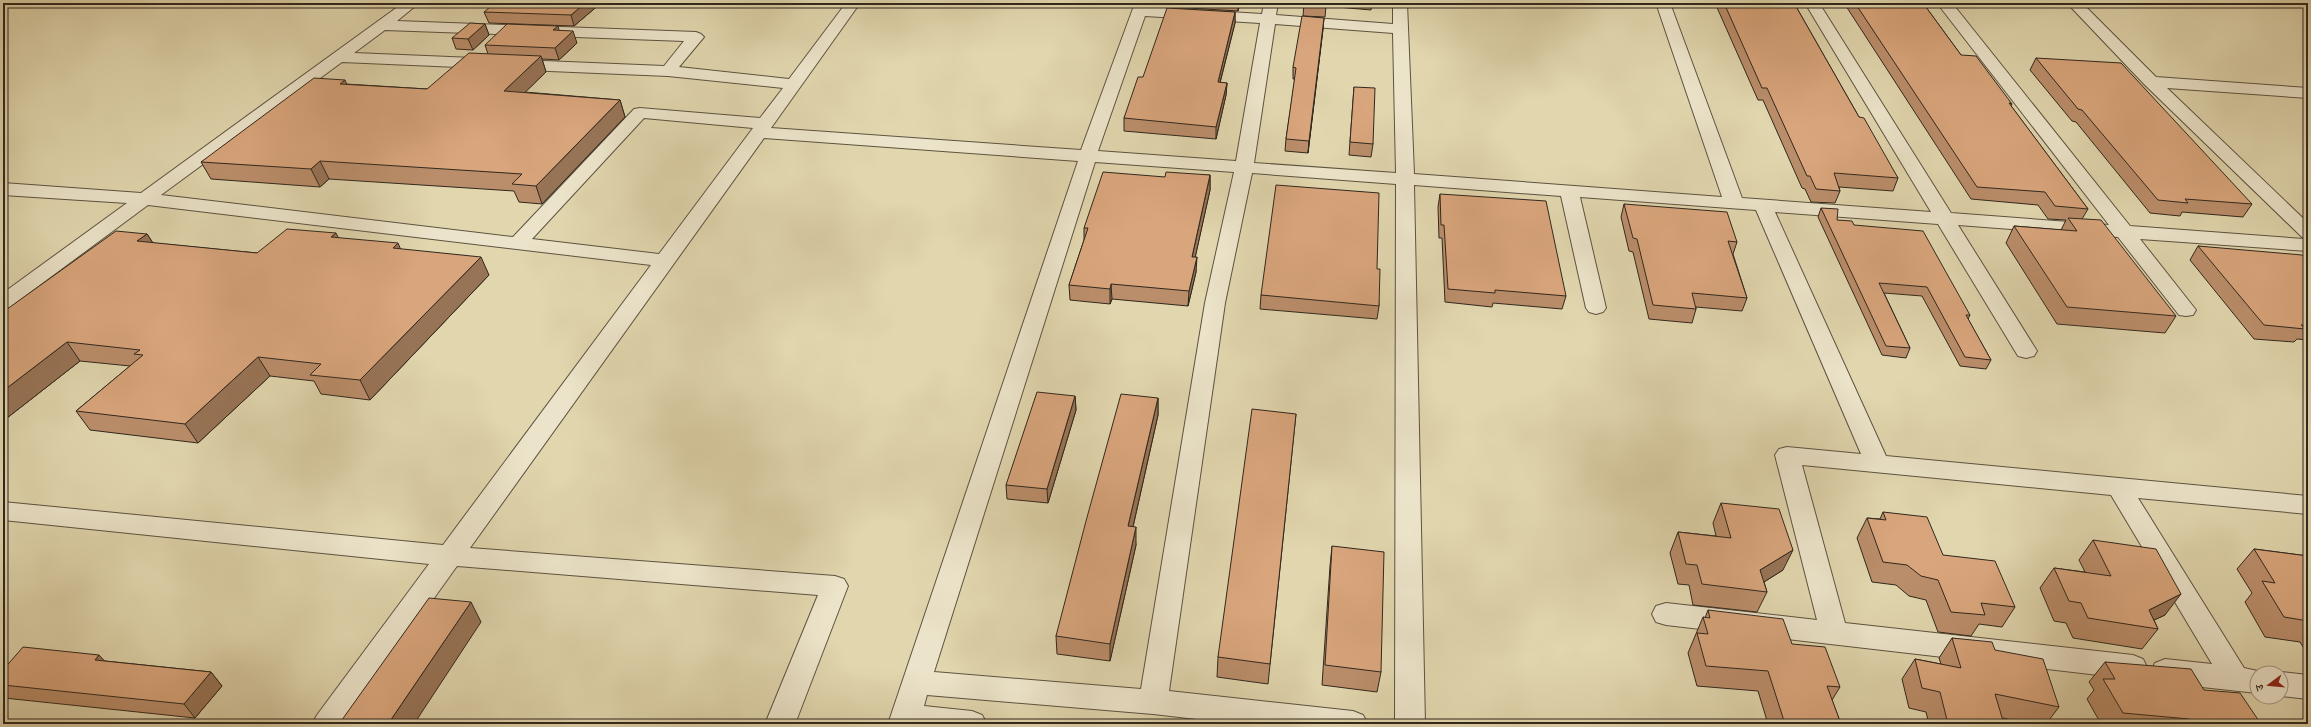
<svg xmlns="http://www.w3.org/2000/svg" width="2311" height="727" viewBox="0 0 2311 727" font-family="Cardo,'Noto Serif Devanagari',serif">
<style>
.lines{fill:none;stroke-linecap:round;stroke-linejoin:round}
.street-casing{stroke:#5c5341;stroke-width:2}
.street{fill:#ece4ca;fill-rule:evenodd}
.wall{fill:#bb8e6b;stroke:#30271d}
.shaded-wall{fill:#987457;stroke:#30271d}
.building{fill:#d9a57c;stroke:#30271d}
</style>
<rect width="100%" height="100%" fill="#e1d6ae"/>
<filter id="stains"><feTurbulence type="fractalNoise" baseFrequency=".005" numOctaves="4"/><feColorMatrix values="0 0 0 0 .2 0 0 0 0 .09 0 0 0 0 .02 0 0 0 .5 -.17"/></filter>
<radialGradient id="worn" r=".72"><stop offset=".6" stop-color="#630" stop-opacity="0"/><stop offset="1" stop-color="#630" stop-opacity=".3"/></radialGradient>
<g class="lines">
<defs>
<path id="street" d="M 403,3 L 419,3 L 397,21 L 696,32 L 701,34 L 704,37 L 679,67 L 789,79 L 846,3 L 860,3 L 771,128 L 1081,150 L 1135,3 L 1149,3 L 1148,7 L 1262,14 L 1264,3 L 1278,3 L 1276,15 L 1393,24 L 1393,3 L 1407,3 L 1414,174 L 1722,197 L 1656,3 L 1670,3 L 1742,198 L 1931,212 L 1805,3 L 1819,3 L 1951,213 L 2109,225 L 1937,3 L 1952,3 L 2130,226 L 2304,239 L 2145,85 L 2067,3 L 2082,3 L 2156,77 L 2308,88 L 2308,98 L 2167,88 L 2308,223 L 2308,251 L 2140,239 L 2196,310 L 2193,315 L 2186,316 L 2179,315 L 2118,237 L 1958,225 L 2037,351 L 2034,356 L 2026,358 L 2018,356 L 1938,224 L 1775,212 L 1886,456 L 2308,496 L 2308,514 L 2138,498 L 2244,668 L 2267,673 L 2257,673 L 2257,693 L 2165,683 L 2155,679 L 2151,671 L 2155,663 L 2165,659 L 2212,664 L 2111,495 L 1802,465 L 1845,623 L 2133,655 L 2143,659 L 2147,667 L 2143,675 L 2133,679 L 1666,625 L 1656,622 L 1652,614 L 1656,606 L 1666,603 L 1817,620 L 1775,455 L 1779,449 L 1787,447 L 1861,454 L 1756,210 L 1580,197 L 1606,308 L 1603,312 L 1596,314 L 1589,312 L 1586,308 L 1561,196 L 1414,185 L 1425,724 L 1395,724 L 1396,184 L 1252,173 L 1225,303 L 1169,691 L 1353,711 L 1363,715 L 1368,724 L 1240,724 L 1153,714 L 927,695 L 924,706 L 972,711 L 982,715 L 987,724 L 888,724 L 1078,161 L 764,138 L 470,548 L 835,576 L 844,579 L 848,586 L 795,724 L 765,724 L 818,595 L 457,566 L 344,724 L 312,724 L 317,715 L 429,564 L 3,520 L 3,502 L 443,545 L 651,265 L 148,205 L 10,307 L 3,309 L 3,293 L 127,203 L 3,195 L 3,183 L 141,193 ZM 1145,16 L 1260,23 L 1236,161 L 1098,151 ZM 1275,24 L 1393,33 L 1396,173 L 1254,163 ZM 385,30 L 684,41 L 664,66 L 354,53 ZM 342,62 L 668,76 L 783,88 L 760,118 L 640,108 L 634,109 L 513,237 L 161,195 ZM 644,118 L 753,128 L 659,254 L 532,239 ZM 1095,162 L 1234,172 L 1205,303 L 1141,689 L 934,672 Z
M 2281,672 L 2308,675 L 2308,699 L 2281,696 L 2281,673 L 2278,673 Z"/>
</defs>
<use href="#street" class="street-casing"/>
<use href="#street" class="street"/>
</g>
<path class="wall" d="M 601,3 L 574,26 L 489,23 L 484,12 Z
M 1171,3 L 1240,3 L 1238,11 L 1171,7 Z
M 1304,3 L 1372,3 L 1371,10 L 1326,6 L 1325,17 L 1303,16 Z
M 1715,3 L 1794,3 L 1859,117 L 1898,178 L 1893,191 L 1839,187 L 1840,191 L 1835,203 L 1811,202 L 1805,189 L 1802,188 L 1763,100 L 1758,100 Z
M 1844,3 L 1923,3 L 1961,55 L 2012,104 L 2011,106 L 2088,209 L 2082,219 L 2176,316 L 2165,333 L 2057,324 L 2006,243 L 2014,226 L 2061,230 L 2066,220 L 2048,219 L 2038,205 L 1971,199 Z
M 1235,12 L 1235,23 L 1220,83 L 1227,83 L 1226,95 L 1216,139 L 1124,131 L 1124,118 L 1143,77 Z
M 485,24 L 489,35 L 473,50 L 456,49 L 452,38 Z
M 1323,29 L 1308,153 L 1285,151 L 1286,139 L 1295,79 L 1293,79 L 1293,67 Z
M 559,31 L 577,43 L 559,60 L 542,59 L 546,72 L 525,92 L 620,100 L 625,117 L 542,204 L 519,202 L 514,191 L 329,179 L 320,187 L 211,179 L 201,162 L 346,84 L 427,89 L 488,54 L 485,45 Z
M 2036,58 L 2252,204 L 2243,217 L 2182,212 L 2180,216 L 2150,213 L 2076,122 L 2072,121 L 2030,70 Z
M 1354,87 L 1373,144 L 1371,157 L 1349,155 Z
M 1210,175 L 1210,190 L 1195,257 L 1196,272 L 1188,306 L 1112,299 L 1110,304 L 1070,300 L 1069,285 L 1084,240 L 1084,228 L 1165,177 Z
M 1440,194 L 1566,296 L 1562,309 L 1493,303 L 1492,307 L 1445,302 L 1442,238 L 1439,238 L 1438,207 Z
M 1624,204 L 1737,242 L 1733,254 L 1747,298 L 1742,311 L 1696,307 L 1696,309 L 1692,323 L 1649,319 L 1633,252 L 1629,251 L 1621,217 Z
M 1821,208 L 1837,220 L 1854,225 L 1970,315 L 1968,319 L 1991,360 L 1986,369 L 1960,366 L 1922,296 L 1884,293 L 1910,348 L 1906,358 L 1882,355 L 1818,217 Z
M 147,234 L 153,243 L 257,253 L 338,238 L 400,249 L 489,275 L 370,400 L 321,394 L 314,381 L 270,376 L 198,443 L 90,430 L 76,411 L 130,366 L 80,361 L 7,418 L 3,418 L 3,312 Z
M 2198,246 L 2308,262 L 2308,340 L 2297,339 L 2294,342 L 2254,339 L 2190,260 Z
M 1377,269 L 1379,306 L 1377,319 L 1260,309 L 1261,295 Z
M 1075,396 L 1076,410 L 1048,503 L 1007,499 L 1006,485 Z
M 1158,398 L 1158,415 L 1133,527 L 1136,545 L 1110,661 L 1057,654 L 1056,636 Z
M 1296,414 L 1268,684 L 1217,677 L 1218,657 Z
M 1721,503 L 1783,570 L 1764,582 L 1767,592 L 1757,612 L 1693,605 L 1689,585 L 1678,584 L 1670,553 L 1678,532 L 1716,536 L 1713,523 Z
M 1883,512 L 2015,607 L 2002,627 L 1979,624 L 1971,636 L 1938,632 L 1926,600 L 1909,596 L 1896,585 L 1872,582 L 1857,538 L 1867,518 L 1880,519 Z
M 2093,540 L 2165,615 L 2154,620 L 2158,629 L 2142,649 L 2073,638 L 2066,623 L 2054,621 L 2040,588 L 2054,568 L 2085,572 L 2079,560 Z
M 1332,546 L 1381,672 L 1377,692 L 1322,685 L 1330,566 Z
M 2254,549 L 2308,556 L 2308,655 L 2300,642 L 2265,637 L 2245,602 L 2252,593 L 2237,569 Z
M 1708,610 L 1792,644 L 1840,687 L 1832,700 L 1841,724 L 1768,724 L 1758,691 L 1697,686 L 1688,653 L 1703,617 L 1705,618 Z
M 1952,638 L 1995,650 L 2059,707 L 2046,724 L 2030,724 L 2003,718 L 2004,724 L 1929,724 L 1926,712 L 1909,708 L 1902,679 L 1915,659 L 1941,664 L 1939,658 Z
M 105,661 L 211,672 L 222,686 L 195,718 L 4,698 L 3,697 L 3,670 Z
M 2105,662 L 2204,690 L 2261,724 L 2101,724 L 2087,699 L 2094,690 L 2089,682 Z"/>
<path class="shaded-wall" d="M 585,3 L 601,3 L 574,26 L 571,15 Z
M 1238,3 L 1240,3 L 1238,11 Z
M 1235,12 L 1235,23 L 1217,94 L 1218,82 Z
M 1324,18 L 1323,29 L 1308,153 L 1309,141 Z
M 485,24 L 489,35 L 473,50 L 468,39 Z
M 558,26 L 561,38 L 553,30 Z
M 573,31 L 577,43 L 559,60 L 555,48 Z
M 541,56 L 546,72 L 510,107 L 504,91 Z
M 345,80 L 352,97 L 340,84 Z
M 1227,83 L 1226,95 L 1216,139 L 1216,127 Z
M 620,100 L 625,117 L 542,204 L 536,186 Z
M 320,161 L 329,179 L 320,187 L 311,169 Z
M 1210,175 L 1210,190 L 1192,272 L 1192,257 Z
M 336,233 L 345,251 L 331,237 Z
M 147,234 L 159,252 L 137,241 Z
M 398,243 L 406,262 L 393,248 Z
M 481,257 L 489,275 L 370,400 L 360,380 Z
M 1197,257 L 1196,272 L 1188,306 L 1189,291 Z
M 1111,284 L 1112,299 L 1110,304 L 1110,289 Z
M 67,342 L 80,361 L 7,418 L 3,413 L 3,391 Z
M 258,357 L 270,376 L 198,443 L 185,424 Z
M 1075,396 L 1076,410 L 1048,503 L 1047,489 Z
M 1158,398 L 1158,415 L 1129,544 L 1128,526 Z
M 1136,527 L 1136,545 L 1110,661 L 1110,644 Z
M 1793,550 L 1783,570 L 1751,590 L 1760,570 Z
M 2181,594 L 2165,615 L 2141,626 L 2149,610 Z
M 471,602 L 481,622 L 414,724 L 388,724 Z
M 99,655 L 112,669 L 95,660 Z
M 211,672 L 222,686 L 195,718 L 184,704 Z"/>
<path class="building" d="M 495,3 L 585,3 L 571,15 L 484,12 Z
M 1304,3 L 1326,3 L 1326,6 L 1304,4 Z
M 1724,3 L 1794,3 L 1859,117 L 1864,118 L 1898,178 L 1834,173 L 1840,191 L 1816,189 L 1810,176 L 1807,176 L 1767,88 L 1762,88 Z
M 1855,3 L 1923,3 L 1961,55 L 1976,56 L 2012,104 L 2009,103 L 2088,209 L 2055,206 L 2045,192 L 1977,187 Z
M 1167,8 L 1235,12 L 1218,82 L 1227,83 L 1216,127 L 1124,118 L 1138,77 L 1143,77 Z
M 1302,16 L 1324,18 L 1309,141 L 1286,139 L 1296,68 L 1293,67 Z
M 470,23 L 485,24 L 468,39 L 452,38 Z
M 507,24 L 558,26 L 553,30 L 573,31 L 555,48 L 485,45 Z
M 469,53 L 541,56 L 504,91 L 620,100 L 536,186 L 512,184 L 522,174 L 320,161 L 311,169 L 201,162 L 314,78 L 345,80 L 340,84 L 427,89 Z
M 2036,58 L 2121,63 L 2252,204 L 2185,199 L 2188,203 L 2158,200 L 2082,110 L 2078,109 Z
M 1354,87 L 1375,88 L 1373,144 L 1350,142 Z
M 1103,172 L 1165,177 L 1166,172 L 1210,175 L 1192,257 L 1197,257 L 1189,291 L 1111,284 L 1110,289 L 1069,285 L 1088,228 L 1084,228 Z
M 1276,185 L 1379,193 L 1377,269 L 1380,269 L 1379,306 L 1261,295 Z
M 1440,194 L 1546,201 L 1566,296 L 1495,290 L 1495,293 L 1448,289 L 1444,225 L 1441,225 Z
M 1624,204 L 1727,212 L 1737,242 L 1728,241 L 1747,298 L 1692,293 L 1696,309 L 1653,305 L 1637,239 L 1633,238 Z
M 1821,208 L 1838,209 L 1837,220 L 1852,221 L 1854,225 L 1923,231 L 1970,315 L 1966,315 L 1991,360 L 1965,357 L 1927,287 L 1879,283 L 1910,348 L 1886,346 Z
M 2068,218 L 2101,220 L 2176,316 L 2067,307 L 2014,226 L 2077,231 Z
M 287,229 L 336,233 L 331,237 L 398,243 L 393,248 L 481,257 L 360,380 L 310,375 L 321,364 L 258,357 L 185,424 L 76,411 L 143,355 L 134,354 L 140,350 L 67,342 L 3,391 L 3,312 L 116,231 L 147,234 L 137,241 L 257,253 Z
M 2198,246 L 2302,255 L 2308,262 L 2308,325 L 2301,325 L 2305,329 L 2264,325 Z
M 1037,392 L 1075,396 L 1047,489 L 1006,485 Z
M 1121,394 L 1158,398 L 1128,526 L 1136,527 L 1110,644 L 1056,636 L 1086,521 Z
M 1252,409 L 1296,414 L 1270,664 L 1218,657 Z
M 1721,503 L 1779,509 L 1793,550 L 1760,570 L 1767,592 L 1702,584 L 1697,565 L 1686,564 L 1678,532 L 1731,538 Z
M 1883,512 L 1927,517 L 1943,555 L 1995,561 L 2015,607 L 1981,603 L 1985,615 L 1951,612 L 1938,580 L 1921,576 L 1907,565 L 1883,562 L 1867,518 L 1886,520 Z
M 2093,540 L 2156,549 L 2181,594 L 2149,610 L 2158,629 L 2088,618 L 2081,603 L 2069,601 L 2054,568 L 2111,576 Z
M 1332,546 L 1384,552 L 1381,672 L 1325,665 Z
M 2254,549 L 2308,556 L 2308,621 L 2284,617 L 2262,581 L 2275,583 Z
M 429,598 L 471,602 L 388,724 L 339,724 Z
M 1708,610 L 1783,619 L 1792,644 L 1825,647 L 1840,687 L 1827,686 L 1841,724 L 1785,724 L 1768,671 L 1706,666 L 1697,633 L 1708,634 L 1703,617 L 1710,618 Z
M 1952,638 L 1992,642 L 1995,650 L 2043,659 L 2059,707 L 1995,694 L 2004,724 L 1948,724 L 1940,692 L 1922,688 L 1915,659 L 1961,668 Z
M 23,647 L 99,655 L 95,660 L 211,672 L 184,704 L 3,685 L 3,670 Z
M 2105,662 L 2191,669 L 2204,690 L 2240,693 L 2261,724 L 2192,724 L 2189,719 L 2123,713 L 2103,679 L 2115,679 Z"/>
<rect width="2311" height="727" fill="none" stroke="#e1d6ae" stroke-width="16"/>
<rect x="4" y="4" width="2303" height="719" fill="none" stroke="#30271d" stroke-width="2"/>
<rect x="8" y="8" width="2295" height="711" fill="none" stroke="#30271d"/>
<g transform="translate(2269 685) rotate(254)"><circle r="19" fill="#ece4ca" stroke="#a19885"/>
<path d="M0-3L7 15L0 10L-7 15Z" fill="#8f2418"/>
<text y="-6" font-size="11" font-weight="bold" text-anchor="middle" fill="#30271d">उ</text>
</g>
<rect width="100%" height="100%" filter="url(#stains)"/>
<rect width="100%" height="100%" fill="url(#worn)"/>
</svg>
